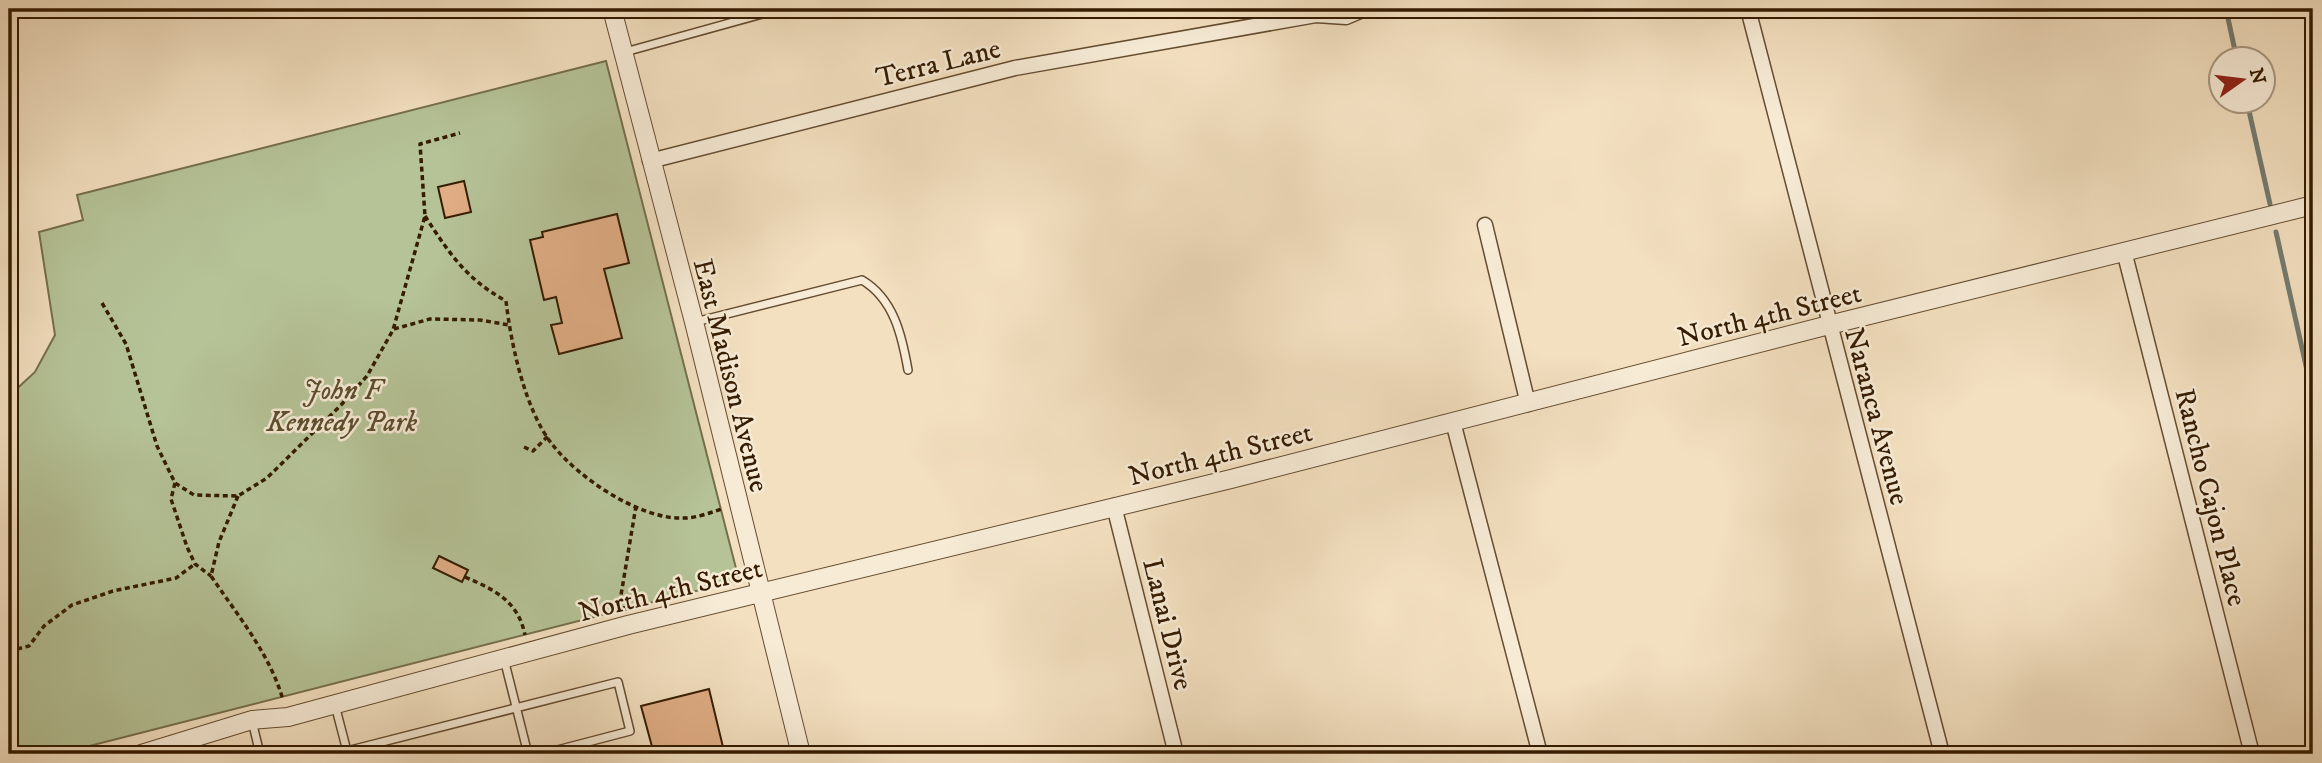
<svg xmlns="http://www.w3.org/2000/svg" width="2322" height="763" viewBox="0 0 2322 763" font-family="'IM FELL DW Pica',serif">
<style>
.green{fill:#b5c397;stroke:#756f4c;stroke-width:2}
.lines{fill:none;stroke-linecap:round;stroke-linejoin:round}
.stream{stroke:#747b70;stroke-width:5}
.building{fill:#e0ad84;stroke:#351b00;stroke-width:2}
.service-casing{stroke:#644c30;stroke-width:10}
.minor-casing{stroke:#644c30;stroke-width:17}
.tertiary-casing{stroke:#644c30;stroke-width:20}
.path{stroke:#351b00;stroke-width:3.5;stroke-dasharray:5 3.5;stroke-linecap:butt}
.service{stroke:#f7ebd6;stroke-width:7}
.minor{stroke:#f7ebd6;stroke-width:14}
.tertiary{stroke:#f7ebd6;stroke-width:18}
.labels{text-anchor:middle;stroke-width:5;stroke-linejoin:round;paint-order:stroke}
.street-label{font-size:28px;fill:#351b00;stroke:#f7ebd6}
.park-label{font-size:28px;font-style:italic;fill:#5b4d2d;stroke:#f7ebd6}
</style>
<rect width="100%" height="100%" fill="#f3e0c0"/>
<filter id="stains"><feTurbulence type="fractalNoise" baseFrequency=".00286" numOctaves="4"/><feColorMatrix values="0 0 0 0 .2 0 0 0 0 .09 0 0 0 0 .02 0 0 0 .5 -.17"/></filter>
<radialGradient id="worn" r=".72"><stop offset=".6" stop-color="#630" stop-opacity="0"/><stop offset="1" stop-color="#630" stop-opacity=".3"/></radialGradient>
<path class="green" d="M 606,61 L 739,580 L 58,754 L 9,754 L 9,396 L 35,372 L 55,335 L 39,232 L 83,220 L 77,195 Z"/>
<g class="lines">
<path class="stream" d="M 2226,9 L 2237,60
M 2247,102 L 2270,204
M 2276,232 L 2313,397"/>
</g>
<path class="building" d="M 464,181 L 471,212 L 445,218 L 438,187 Z
M 617,214 L 629,263 L 604,269 L 622,338 L 559,354 L 551,325 L 562,323 L 556,297 L 544,300 L 530,240 L 543,237 L 542,232 Z
M 439,556 L 468,570 L 462,582 L 433,568 Z
M 709,689 L 723,747 L 696,754 L 654,754 L 641,706 Z"/>
<g class="lines">
<defs>
<path id="service" d="M 625,52 L 780,9
M 695,322 L 862,280 C 894,299 902,336 908,370
M 504,659 L 528,754
M 335,705 L 347,751
M 252,721 L 260,754
M 381,743 L 384,754
M 335,754 L 618,682 L 630,731 L 542,754"/>
<path id="minor" d="M 1748,9 L 1942,754
M 650,161 L 1015,68 L 1316,15 L 1346,17 L 1365,9
M 1485,225 L 1528,404
M 2124,251 L 2252,754
M 1453,422 L 1540,754
M 1114,506 L 1176,754"/>
<path id="tertiary" d="M 612,9 L 694,322 L 801,754
M 141,754 L 252,720 L 288,717 L 628,625 L 1231,479 L 1829,325 L 2313,205"/>
</defs>
<use href="#service" class="service-casing"/>
<use href="#minor" class="minor-casing"/>
<use href="#tertiary" class="tertiary-casing"/>
<path class="path" d="M 425,216 C 449,253 466,279 506,301 C 511,344 525,410 552,444 C 577,477 638,518 680,518 C 694,519 709,513 722,509
M 102,303 L 126,344 L 157,446 L 175,483 L 194,495 L 238,496 L 267,478 L 341,405 L 367,376 L 393,330 L 425,216 L 420,144 L 460,133
M 394,329 L 430,319 L 480,320 L 509,325
M 524,447 L 533,451 L 548,436
M 175,483 L 171,499 L 187,547 L 195,564 L 211,576
M 238,496 L 219,542 L 211,576 C 238,616 270,654 283,700
M 465,577 C 495,590 518,601 525,635
M 625,611 L 621,595 L 636,506
M 9,651 L 29,646 L 44,626 L 72,605 L 113,591 L 176,578 L 195,564"/>
<use href="#service" class="service"/>
<use href="#minor" class="minor"/>
<use href="#tertiary" class="tertiary"/>
</g>
<g class="labels">
<g class="street-label">
<text transform="translate(938 62) rotate(-14)" y="10">Terra Lane</text>
<text transform="translate(1769 314) rotate(-14)" y="10">North 4th Street</text>
<text transform="translate(732 375) rotate(76)" y="10">East Madison Avenue</text>
<text transform="translate(1878 416) rotate(75)" y="10">Naranca Avenue</text>
<text transform="translate(1220 453) rotate(-14)" y="10">North 4th Street</text>
<text transform="translate(2212 497) rotate(76)" y="10">Rancho Cajon Place</text>
<text transform="translate(670 589) rotate(-14)" y="10">North 4th Street</text>
<text transform="translate(1169 624) rotate(76)" y="10">Lanai Drive</text>
</g>
<g class="park-label">
<text x="342" y="399">John F<tspan x="342" dy="32">Kennedy Park</tspan></text>
</g>
</g>
<rect width="2322" height="763" fill="none" stroke="#f3e0c0" stroke-width="35"/>
<rect x="10" y="10" width="2301" height="742" fill="none" stroke="#351b00" stroke-width="3.5"/>
<rect x="18" y="18" width="2287" height="728" fill="none" stroke="#351b00" stroke-width="2"/>
<g transform="translate(2242 80) rotate(76)"><circle r="33" fill="#f7ebd6" stroke="#a99880" stroke-width="2"/>
<path d="M0-5L12 26L0 18L-12 26Z" fill="#8f2418"/>
<text y="-10" font-size="19" font-weight="bold" text-anchor="middle" fill="#351b00">N</text>
</g>
<rect width="100%" height="100%" filter="url(#stains)"/>
<rect width="100%" height="100%" fill="url(#worn)"/>
</svg>
